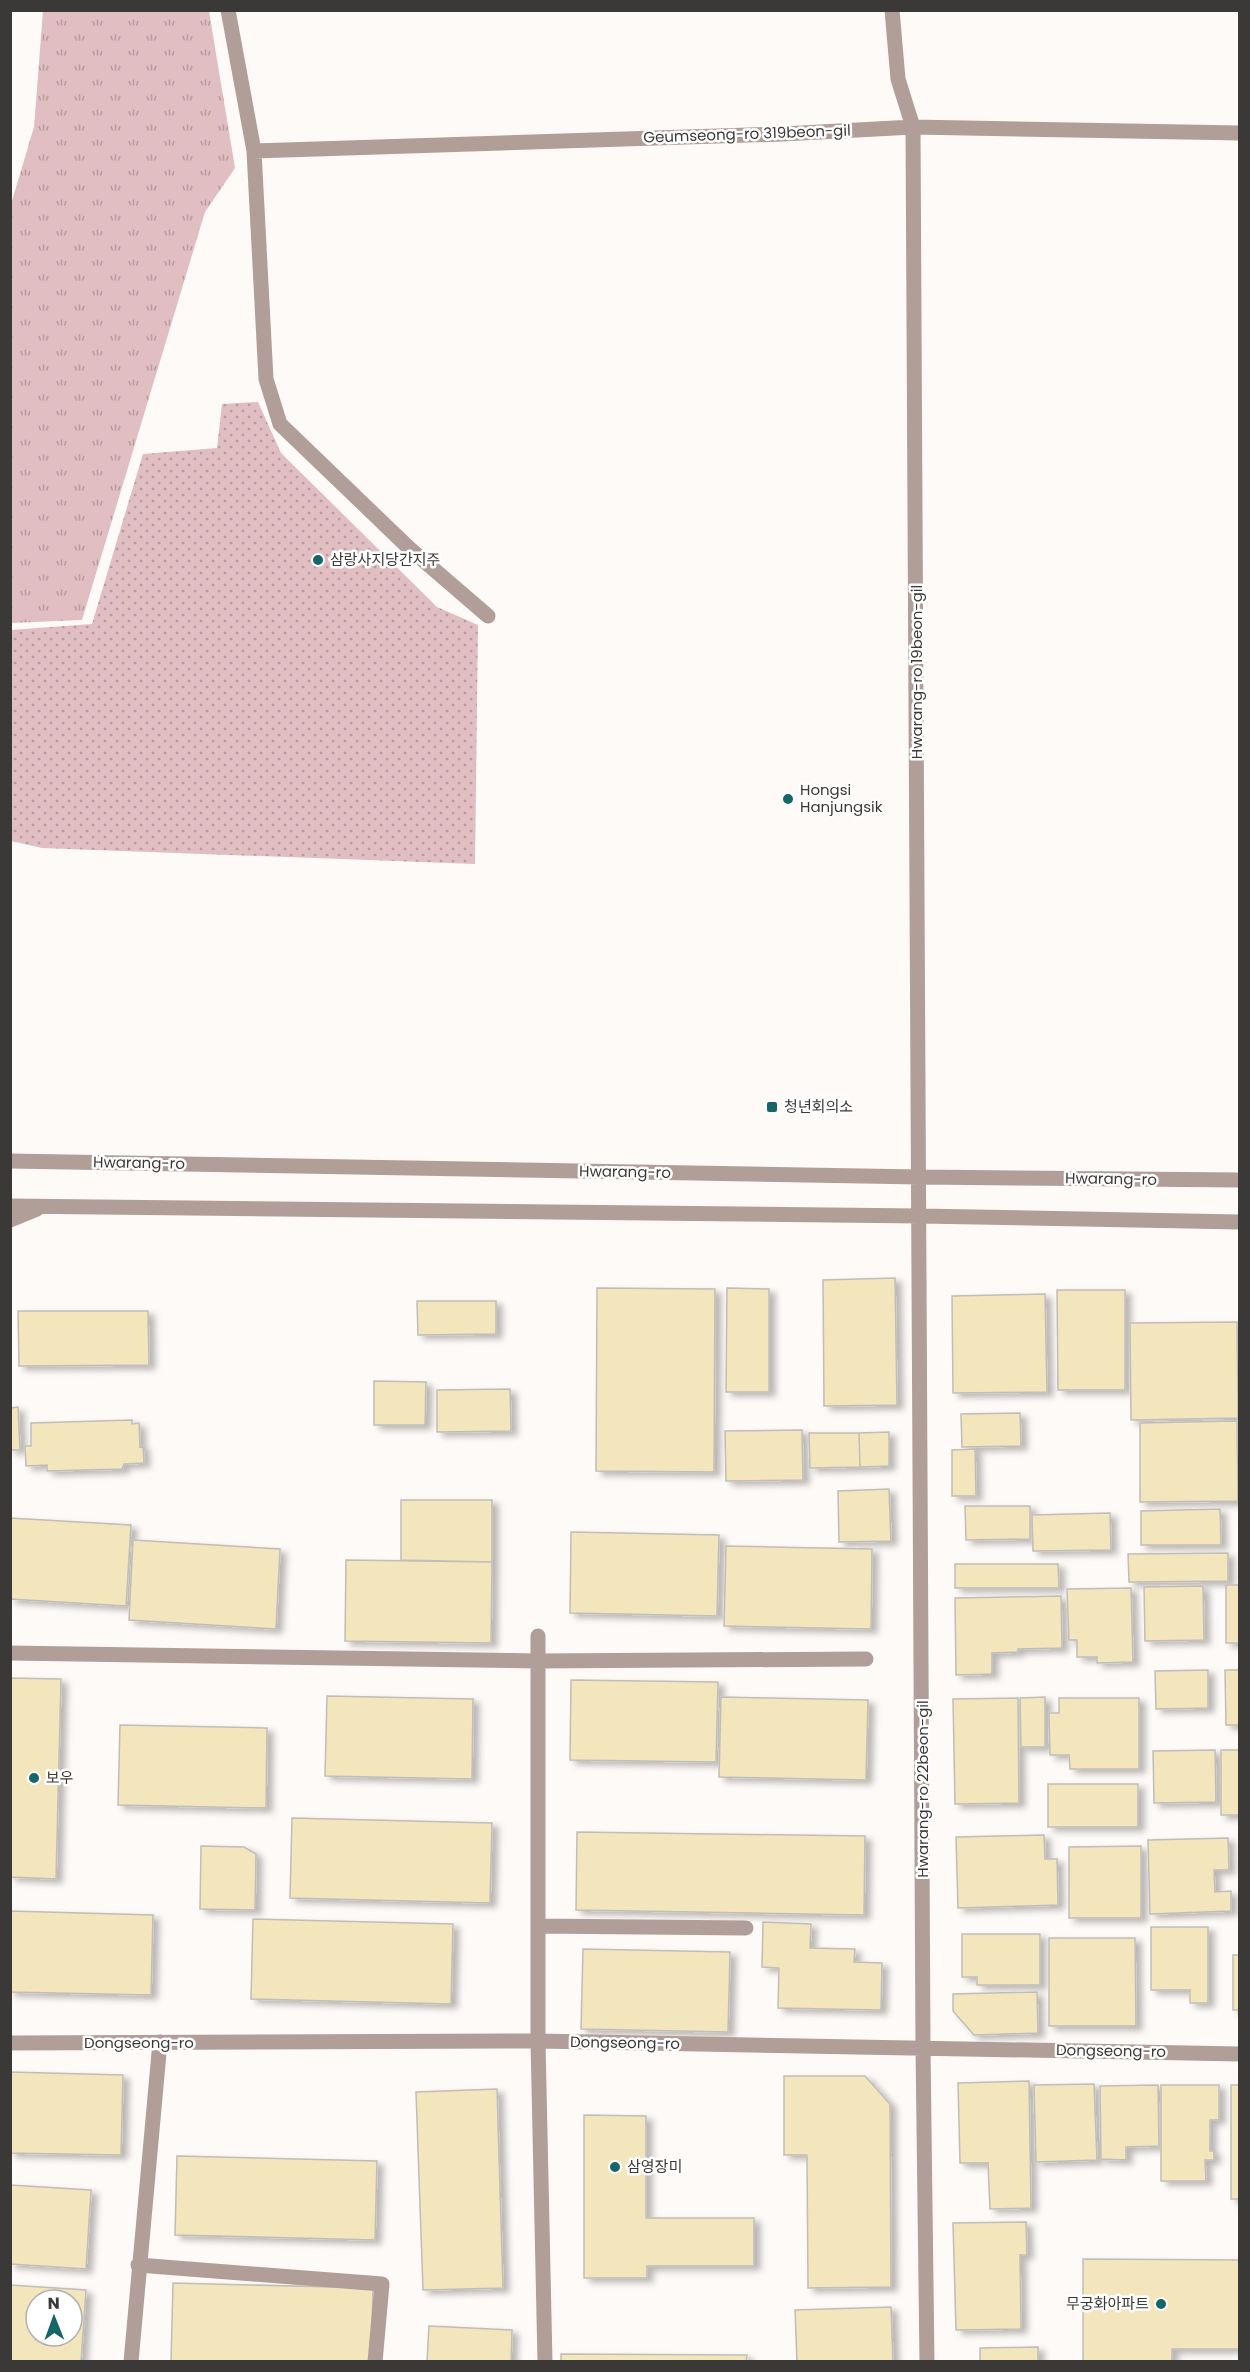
<svg xmlns="http://www.w3.org/2000/svg" width="1250" height="2372" viewBox="0 0 1250 2372" font-family="Poppins,'Noto Sans KR',sans-serif">
<style>
.grass{fill:url(#grass-tufts)}
.park{fill:url(#park-dots)}
.building{fill:#f3e5bc;stroke:#c0beb8;stroke-width:1.5;fill-rule:evenodd;filter:url(#shadow)}
.lines{fill:none;stroke-linecap:round;stroke-linejoin:round}
.minor{stroke:#b29e98;stroke-width:15}
.poi-dot{fill:#166569;stroke:#fff;stroke-width:2}
.labels{text-anchor:middle;stroke-width:5;stroke-linejoin:round;paint-order:stroke}
.street-label{font-size:15px;fill:#3b3937;stroke:#fff}
.poi-label{font-size:15px;fill:#3b3937;stroke:#fff;text-anchor:start}
</style>
<defs>
<pattern id="grass-tufts" width="24" height="20" patternUnits="userSpaceOnUse" patternTransform="scale(1.5)"><rect width="24" height="20" fill="#e0bec2"/><path d="M3 7l-1-3M5 7V3M7 7l1-3M15 17l-1-3M17 17v-4M19 17l1-3" fill="none" stroke="#b79b9e"/></pattern>
<pattern id="park-dots" width="8" height="8" patternUnits="userSpaceOnUse" patternTransform="scale(1.5)"><rect width="8" height="8" fill="#e0bec2"/><path d="M2 2h.1M6 6h.1" fill="none" stroke="#b79b9e" stroke-width="1.8" stroke-linecap="round"/></pattern>
<filter id="shadow"><feDropShadow dx="6" dy="4" stdDeviation="3" flood-color="#0004"/></filter>
</defs>
<rect width="100%" height="100%" fill="#fefaf7"/>
<path class="grass" d="M 43,11 L 209,11 L 235,168 L 205,212 L 82,620 L 11,623 L 11,204 L 34,127 Z"/>
<path class="park" d="M 258,402 L 281,453 L 437,607 L 478,625 L 475,864 L 42,848 L 11,841 L 11,630 L 92,624 L 143,454 L 217,448 L 222,404 Z"/>
<path class="building" d="M 895,1278 L 897,1405 L 824,1406 L 823,1280 Z
M 597,1288 L 715,1289 L 714,1472 L 596,1471 Z
M 727,1288 L 769,1289 L 769,1392 L 726,1392 Z
M 1057,1290 L 1125,1290 L 1125,1390 L 1058,1390 Z
M 1045,1294 L 1047,1392 L 953,1393 L 952,1296 Z
M 417,1301 L 496,1301 L 496,1334 L 418,1335 Z
M 18,1311 L 148,1311 L 149,1365 L 19,1366 Z
M 1237,1322 L 1238,1418 L 1131,1420 L 1130,1323 Z
M 374,1381 L 426,1382 L 425,1425 L 374,1425 Z
M 510,1389 L 511,1431 L 437,1432 L 437,1390 Z
M 18,1407 L 20,1450 L 10,1450 L 10,1408 Z
M 1020,1413 L 1021,1446 L 962,1447 L 961,1414 Z
M 132,1420 L 132,1424 L 139,1423 L 140,1447 L 143,1446 L 144,1463 L 124,1464 L 122,1469 L 47,1471 L 47,1465 L 26,1466 L 25,1446 L 31,1446 L 31,1423 Z
M 1237,1421 L 1238,1501 L 1140,1502 L 1140,1423 Z
M 802,1430 L 803,1480 L 726,1481 L 725,1431 Z
M 889,1432 L 889,1466 L 860,1467 L 859,1433 Z
M 809,1433 L 859,1433 L 860,1467 L 810,1468 Z
M 975,1449 L 976,1496 L 952,1496 L 952,1450 Z
M 889,1489 L 891,1541 L 839,1542 L 838,1491 Z
M 401,1500 L 492,1500 L 492,1562 L 401,1560 Z
M 965,1506 L 1030,1506 L 1030,1539 L 966,1540 Z
M 1220,1509 L 1221,1545 L 1141,1545 L 1141,1511 Z
M 1110,1513 L 1111,1550 L 1033,1551 L 1032,1515 Z
M 10,1518 L 131,1525 L 126,1606 L 10,1599 Z
M 571,1532 L 719,1535 L 717,1616 L 570,1613 Z
M 133,1540 L 280,1549 L 276,1629 L 129,1620 Z
M 726,1546 L 872,1549 L 871,1629 L 724,1626 Z
M 1228,1553 L 1228,1581 L 1129,1582 L 1128,1554 Z
M 346,1560 L 492,1562 L 491,1643 L 345,1641 Z
M 955,1564 L 1058,1564 L 1059,1588 L 955,1588 Z
M 1226,1585 L 1240,1585 L 1240,1643 L 1226,1643 Z
M 1203,1586 L 1204,1640 L 1145,1641 L 1144,1587 Z
M 1131,1588 L 1133,1662 L 1097,1663 L 1097,1657 L 1077,1657 L 1077,1640 L 1069,1640 L 1067,1589 Z
M 1061,1596 L 1062,1648 L 1018,1649 L 1018,1652 L 992,1653 L 992,1674 L 956,1675 L 955,1598 Z
M 1208,1670 L 1208,1708 L 1156,1709 L 1155,1671 Z
M 1225,1670 L 1240,1670 L 1240,1725 L 1226,1725 Z
M 10,1678 L 61,1679 L 56,1879 L 10,1877 Z
M 571,1680 L 718,1682 L 716,1762 L 570,1760 Z
M 327,1696 L 473,1699 L 472,1779 L 325,1776 Z
M 721,1697 L 868,1700 L 866,1780 L 719,1777 Z
M 1045,1697 L 1045,1747 L 1021,1747 L 1020,1698 Z
M 1018,1698 L 1019,1803 L 955,1804 L 953,1699 Z
M 1059,1698 L 1139,1698 L 1139,1769 L 1070,1769 L 1069,1755 L 1050,1755 L 1049,1713 L 1059,1713 Z
M 120,1725 L 267,1728 L 266,1808 L 118,1805 Z
M 1215,1750 L 1216,1802 L 1154,1803 L 1153,1751 Z
M 1221,1750 L 1240,1750 L 1240,1815 L 1221,1815 Z
M 1048,1784 L 1138,1784 L 1138,1827 L 1048,1827 Z
M 292,1818 L 492,1823 L 490,1903 L 290,1898 Z
M 577,1832 L 865,1836 L 864,1915 L 576,1910 Z
M 1044,1835 L 1045,1859 L 1057,1859 L 1058,1905 L 958,1908 L 956,1837 Z
M 1228,1838 L 1229,1870 L 1214,1870 L 1215,1892 L 1231,1891 L 1231,1911 L 1150,1914 L 1148,1840 Z
M 201,1846 L 244,1847 L 256,1854 L 255,1910 L 200,1909 Z
M 1141,1846 L 1141,1918 L 1069,1918 L 1069,1847 Z
M 10,1911 L 153,1915 L 151,1995 L 10,1992 Z
M 253,1919 L 453,1924 L 451,2004 L 251,1999 Z
M 1239,1921 L 1240,2010 L 1233,2010 L 1233,1955 L 1239,1955 Z
M 763,1922 L 811,1924 L 810,1948 L 855,1949 L 854,1962 L 882,1963 L 881,2010 L 778,2008 L 779,1968 L 762,1967 Z
M 1151,1927 L 1208,1927 L 1208,2003 L 1190,2003 L 1190,1990 L 1151,1990 Z
M 962,1934 L 1040,1934 L 1040,1985 L 977,1985 L 977,1977 L 962,1977 Z
M 1049,1938 L 1135,1938 L 1136,2026 L 1049,2026 Z
M 583,1949 L 730,1952 L 728,2032 L 581,2029 Z
M 1037,1992 L 1038,2033 L 974,2035 L 953,2011 L 953,1994 Z
M 10,2072 L 123,2075 L 121,2155 L 10,2153 Z
M 784,2076 L 865,2076 L 890,2104 L 891,2287 L 808,2288 L 807,2155 L 784,2155 Z
M 1029,2081 L 1031,2208 L 990,2209 L 988,2163 L 960,2163 L 958,2083 Z
M 1094,2084 L 1097,2160 L 1036,2162 L 1034,2085 Z
M 1158,2085 L 1159,2146 L 1126,2147 L 1126,2160 L 1101,2159 L 1100,2086 Z
M 1161,2085 L 1219,2085 L 1219,2120 L 1210,2120 L 1210,2151 L 1214,2151 L 1214,2160 L 1205,2160 L 1206,2181 L 1161,2181 Z
M 1231,2085 L 1240,2085 L 1240,2199 L 1231,2199 Z
M 497,2089 L 503,2288 L 423,2290 L 416,2092 Z
M 584,2115 L 646,2116 L 646,2218 L 754,2218 L 754,2266 L 647,2266 L 647,2278 L 584,2278 Z
M 177,2156 L 377,2161 L 375,2240 L 175,2235 Z
M 10,2185 L 91,2190 L 86,2269 L 10,2264 Z
M 1026,2222 L 1027,2255 L 1020,2255 L 1021,2329 L 956,2330 L 953,2223 Z
M 1083,2259 L 1240,2260 L 1240,2349 L 1172,2349 L 1172,2362 L 1083,2362 Z
M 173,2283 L 373,2288 L 371,2362 L 171,2362 Z
M 10,2285 L 86,2290 L 81,2362 L 10,2362 ZM 36,2300 L 72,2300 L 72,2336 L 36,2336 Z
M 891,2307 L 893,2362 L 797,2362 L 795,2310 Z
M 429,2326 L 512,2330 L 511,2362 L 427,2362 Z
M 1038,2347 L 1038,2362 L 980,2362 L 980,2348 Z
M 561,2354 L 747,2355 L 746,2362 L 561,2362 Z"/>
<g class="lines">
<path class="minor" d="M 228,10 L 254,151 L 266,379 L 280,424 L 409,548 L 488,616
M 892,10 L 898,79 L 913,127 L 923,2047 L 927,2362
M 254,151 L 783,134 L 913,127 L 1240,133
M 10,1161 L 920,1177 L 1240,1180
M 10,1206 L 920,1216 L 1240,1222
M 10,1220 L 37,1209
M 538,1636 L 538,2041 L 545,2362
M 10,1653 L 538,1661 L 866,1659
M 538,1926 L 746,1928
M 10,2043 L 538,2041 L 1240,2054
M 138,2265 L 382,2284 L 375,2362
M 131,2362 L 160,2042"/>
</g>
<g class="poi-dot">
<circle cx="318" cy="560" r="6"/>
<circle cx="788" cy="799" r="6"/>
<rect x="766" y="1101" width="12" height="12" rx="3"/>
<circle cx="34" cy="1778" r="6"/>
<circle cx="615" cy="2167" r="6"/>
<circle cx="1161" cy="2304" r="6"/>
</g>
<g class="labels">
<g class="street-label">
<text transform="translate(747 134) rotate(-2)" y="5">Geumseong-ro 319beon-gil</text>
<text transform="translate(917 672) rotate(-90)" y="5">Hwarang-ro 19beon-gil</text>
<text transform="translate(139 1163) rotate(1)" y="5">Hwarang-ro</text>
<text transform="translate(625 1172) rotate(1)" y="5">Hwarang-ro</text>
<text transform="translate(1111 1179) rotate(1)" y="5">Hwarang-ro</text>
<text transform="translate(923 1789) rotate(-90)" y="5">Hwarang-ro 22beon-gil</text>
<text x="139" y="2048">Dongseong-ro</text>
<text transform="translate(625 2043) rotate(1)" y="5">Dongseong-ro</text>
<text transform="translate(1111 2051) rotate(1)" y="5">Dongseong-ro</text>
</g>
<g class="poi-label">
<text x="330" y="565">삼랑사지당간지주</text>
<text x="800" y="795">Hongsi<tspan x="800" dy="17">Hanjungsik</tspan></text>
<text x="784" y="1112">청년회의소</text>
<text x="46" y="1783">보우</text>
<text x="627" y="2172">삼영장미</text>
<text x="1149" y="2309" text-anchor="end">무궁화아파트</text>
</g>
</g>
<rect width="1250" height="2372" fill="none" stroke="#3b3937" stroke-width="24"/>
<g transform="translate(54 2318) rotate(359)"><circle r="28" fill="#ffffff" stroke="#b1b0af" stroke-width="1.5"/>
<path d="M0-4.5L10 22L0 15L-10 22Z" fill="#166569"/>
<text y="-9" font-size="16" font-weight="bold" text-anchor="middle" fill="#3b3937">N</text>
</g>
</svg>
